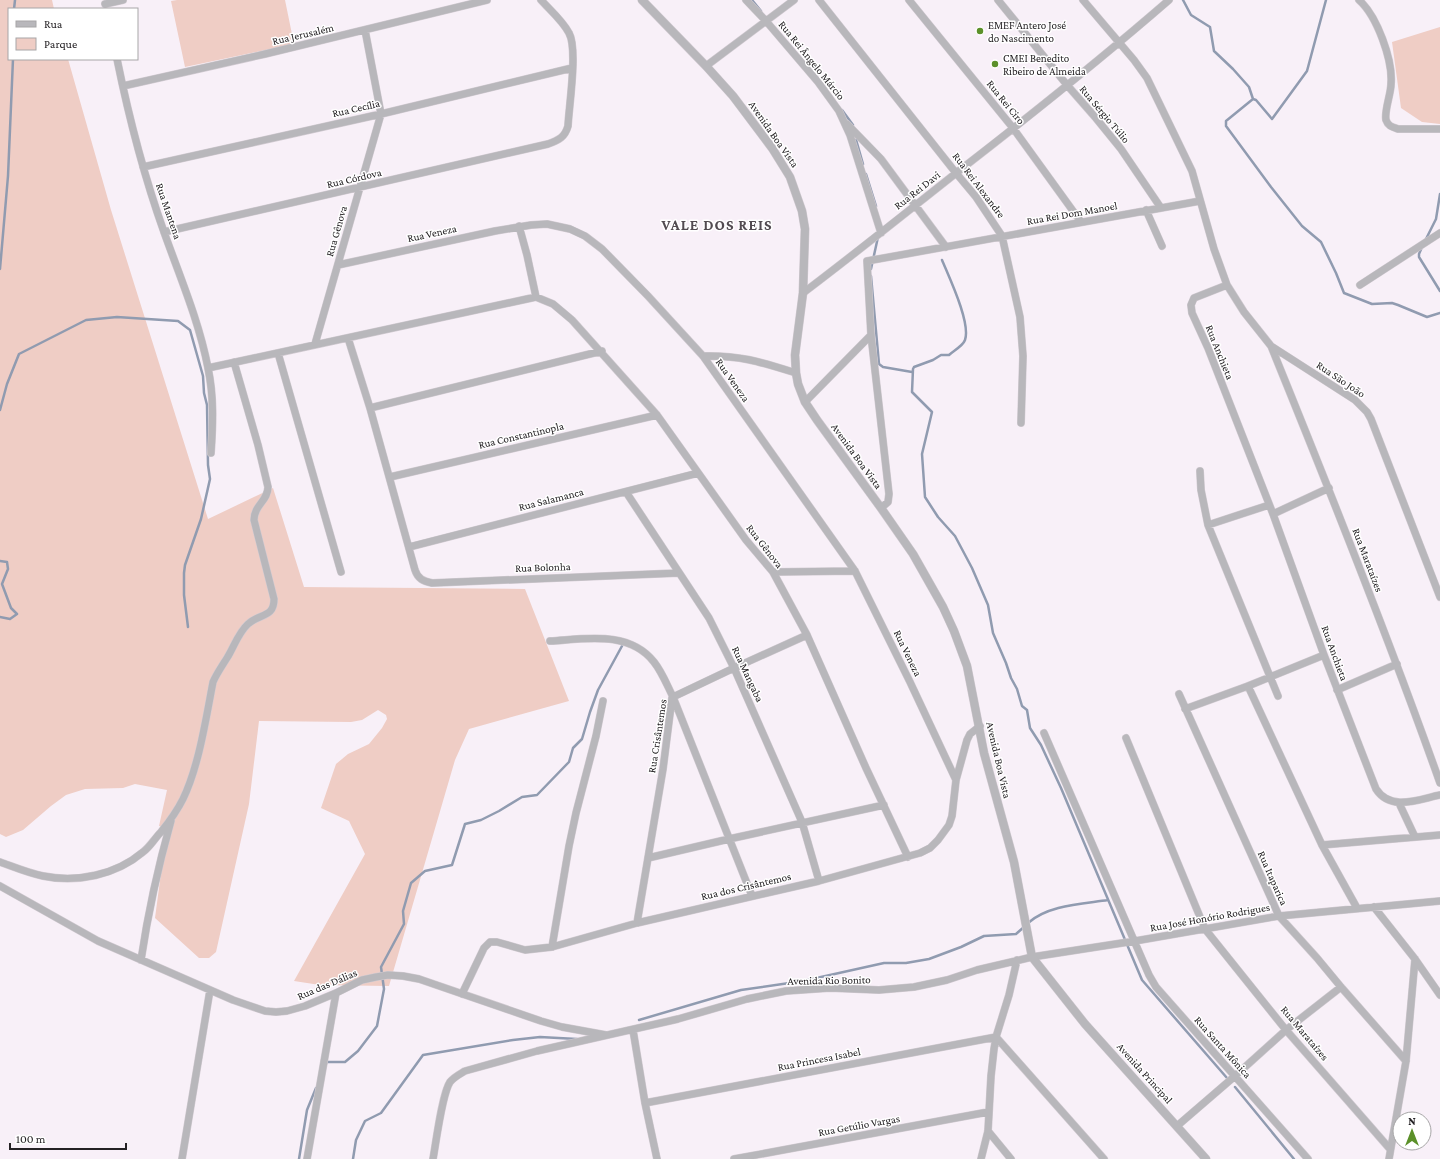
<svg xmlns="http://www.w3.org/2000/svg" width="1440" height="1159" viewBox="0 0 1440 1159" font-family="'Crimson Pro',serif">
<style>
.green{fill:#efcdc5}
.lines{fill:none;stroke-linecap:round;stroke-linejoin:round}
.stream{stroke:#909bb0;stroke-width:2.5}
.minor-casing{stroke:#d2cbd2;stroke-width:8}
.tertiary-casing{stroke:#d2cbd2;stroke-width:9}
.minor{stroke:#b8b7bb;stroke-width:7}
.tertiary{stroke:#b8b7bb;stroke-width:8}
.poi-dot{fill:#5b9029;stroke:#fff;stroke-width:1.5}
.labels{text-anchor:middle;stroke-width:3;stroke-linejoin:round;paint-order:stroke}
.poi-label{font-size:11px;fill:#242124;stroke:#fff;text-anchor:start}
.street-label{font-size:11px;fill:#242124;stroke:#fff}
.district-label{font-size:15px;font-weight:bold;letter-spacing:1px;fill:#524b51;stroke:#fff}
</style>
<rect width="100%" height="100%" fill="#f8f0f8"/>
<path class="green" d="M 0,0 L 52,0 L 54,9 L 9,9 L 9,59 L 68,59 L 111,210 L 208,519 L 273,488 L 304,587 L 525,589 L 569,701 L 469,729 L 455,760 L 389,986 L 320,985 L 294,981 L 365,854 L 349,821 L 321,808 L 336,764 L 348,754 L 369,744 L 382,728 L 387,719 L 386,715 L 378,710 L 362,720 L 351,722 L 259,721 L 249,804 L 216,952 L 209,958 L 199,958 L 155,918 L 167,828 L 159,826 L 167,790 L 135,784 L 123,788 L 85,789 L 66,795 L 51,806 L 23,830 L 6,837 L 0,834 Z
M 177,0 L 285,0 L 294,44 L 185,67 L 171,1 Z
M 1440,27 L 1440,124 L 1422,122 L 1401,108 L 1392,42 Z"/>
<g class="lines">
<path class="stream" d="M 752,0 L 761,11
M 1183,0 L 1191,15 L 1210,27 L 1214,51 L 1233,69 L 1249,87 L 1253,99 L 1256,100 L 1272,119 L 1307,71 L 1326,0
M 14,9 L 15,0
M 1253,99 L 1226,121 L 1226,126 L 1271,187 L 1302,226 L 1321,242 L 1336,273 L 1344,293 L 1372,304 L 1392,303 L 1398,305 L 1427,317 L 1440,313
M 842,110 L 853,125
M 855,136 L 863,164
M 866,174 L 876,206
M 1426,239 L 1436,219 L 1440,194
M 1422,247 L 1419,254 L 1419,257 L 1440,291
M 942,260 C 949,277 971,323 965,340 C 963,346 953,351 949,355 L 941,355 L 933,360 L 914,367 L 913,369 L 912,392 L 932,412 L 922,454 L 925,497 L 938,517 L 955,536 L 972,568 L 988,605 L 993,633 L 1006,663 L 1011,678 L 1017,689 L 1022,706 L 1027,710 L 1030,728 L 1041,745 L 1061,788 L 1142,980 L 1227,1078
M 0,269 L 8,176 L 13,59
M 871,269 L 878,237
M 871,276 L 879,364 L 883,367 L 912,372
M 0,410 L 7,384 L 19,354 L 86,320 L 117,317 L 178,321 L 190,330 L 203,376 L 204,393 L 207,405 L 208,465 L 210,479 L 201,519 L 185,565 L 184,573 L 184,595 L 188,627
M 0,561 L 7,562 L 8,569 L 2,584 L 11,608 L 17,614 L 10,619 L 0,617
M 1028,923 C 1048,905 1082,904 1108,900
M 639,1020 L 741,990 L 803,981 L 884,963 L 906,963 L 929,959 L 961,947 L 984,936 L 1016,934 L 1024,927
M 326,1064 L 326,1062 L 345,1062 L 358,1051 L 377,1026 L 384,989 L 381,967 L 404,924 L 403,911 L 411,883 L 425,871 L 452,865 L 465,824 L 481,820 L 499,811 L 522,797 L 537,795 L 569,762 L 573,748 L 582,739 L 590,712 L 598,690 L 622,646
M 1235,1087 L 1294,1159
M 299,1159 L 307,1110 L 316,1088
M 353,1159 L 356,1140 L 365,1121 L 381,1113 L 423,1055 L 513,1040 L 540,1037 L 577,1039"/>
<defs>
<path id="minor" d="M 746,0 L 766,21 L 818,82 L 839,111 L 850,135 L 881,233
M 819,0 L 956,173 L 976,197 L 1002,236 L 1020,317 L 1023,356 L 1021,423
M 909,0 L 1013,128 L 1081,222
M 998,0 L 1067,85 L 1095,117 L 1121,149 L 1161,208
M 1083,0 L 1134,60 L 1147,78 L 1192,171 L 1214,249 L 1227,285 L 1244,312 L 1271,346 L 1355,400 L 1367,412 L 1371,419 L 1440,597
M 1359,0 C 1377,16 1393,60 1391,84 C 1391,94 1384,111 1386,120 C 1388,126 1392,127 1398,129 L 1440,129
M 105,4 L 123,0
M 117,59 C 129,118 144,176 164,232 C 180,277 199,321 208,368 C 214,396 213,424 211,453
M 706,66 L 794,0
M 123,86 L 265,54 L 487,0
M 847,124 L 881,159 L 946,247
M 143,167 L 381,114 L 572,68
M 1146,210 L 1162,246
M 519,226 L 527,255 L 536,297
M 164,232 L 548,144 C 559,140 565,137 568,126 C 569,106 578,49 569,33 C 563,21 550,10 541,0
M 867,261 L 1200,201
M 867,261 L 871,335 L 889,494 L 888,502 L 881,508
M 338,265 L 495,231 L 531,225 L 547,224 L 570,229 L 585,236 L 602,249 L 648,296 L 703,356 L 855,571 L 910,682 L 956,780
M 1227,285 L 1194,298 L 1191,305 L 1192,313 L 1208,348 L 1273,514 L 1324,655 L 1376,789 C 1391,812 1419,799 1440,795
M 1360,285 L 1440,233
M 803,293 C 856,253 908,211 960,170 C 1031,115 1101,59 1169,0
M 348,338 L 370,408 L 415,570 C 418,579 423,581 432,583 L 679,573
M 315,344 L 381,114 L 365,30
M 1271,346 C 1330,491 1388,636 1440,783
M 278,353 L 341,572
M 703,356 C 740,355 761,362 796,373
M 208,368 L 536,297 L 553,304 L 572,320 L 657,415 L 746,540 L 773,572 L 807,635 L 866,768 L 908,857
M 805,402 L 871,335
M 370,408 L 602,351
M 1200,471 L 1201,490 L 1208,525 L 1278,696
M 390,477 L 657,415
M 626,492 L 709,618 L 734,668 L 802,822 L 819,881
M 1273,514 L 1329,488
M 1208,525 L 1269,505
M 409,547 L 698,473
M 773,572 L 855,571
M 550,641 C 585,639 629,630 654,662 C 662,672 667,685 673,697 L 752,896
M 1248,686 L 1322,845 L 1357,908
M 1337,690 L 1397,664
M 1179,694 L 1279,916 L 1317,958 L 1341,987 L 1406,1061
M 673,697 L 734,668 L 807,635
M 1185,709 L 1248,686 L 1324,655
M 1044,733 L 1149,975 L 1156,987 L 1308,1159
M 1126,738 L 1205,929 L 1286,1030 L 1390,1149
M 1399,803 L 1415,837
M 1322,845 L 1440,835
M 648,858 L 729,839 L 884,805
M 0,862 C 14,867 28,873 43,876 C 77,883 116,875 143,852 C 150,847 155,838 161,832 C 169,822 177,811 183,799 C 199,766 206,718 213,682 C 217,673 222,666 227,658 C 234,647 238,633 248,624 C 260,613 274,618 274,599 L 254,520 C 254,505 268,501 268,487 L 258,445 L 234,362
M 0,886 L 98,941 L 233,1000 L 265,1011 L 276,1012 L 287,1011 L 305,1006 L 336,993 L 362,980 L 376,977 L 388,975 L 403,976 L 419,979 L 541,1021 L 562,1027 L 606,1035
M 1374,907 L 1415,959 L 1440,995
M 637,923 L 663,769 L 672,698
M 552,947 L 569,846 L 576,813 L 596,736 L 603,701
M 141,960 C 148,913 158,867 171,821
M 462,994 L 484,948 L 490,942 L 497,942 L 525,950 L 552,947 L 637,923 L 819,881 L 920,853 L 930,848 L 938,840 L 949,825 L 952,816 L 956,780 L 967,740 L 970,734 L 980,726
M 633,1030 L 645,1103 L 657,1159
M 645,1103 L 996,1037 L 1104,1159
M 1177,1126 L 1235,1076 L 1286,1030 L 1341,987
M 988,1131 L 1011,1159
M 182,1159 L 210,990
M 307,1159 L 336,993
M 433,1159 C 436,1143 442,1094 450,1082 C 454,1077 460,1074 465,1071 L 537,1051 L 678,1019 L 747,999 L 786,991 L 830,988 L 879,990 L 914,987 L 947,980 L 977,970 L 1032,957 L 1135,941 L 1279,916 L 1440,901
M 734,1159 L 988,1112
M 981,1159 L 988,1131 L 991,1076 L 994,1049 L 996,1037 L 1009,995 L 1017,960
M 1389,1159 L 1406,1061 L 1415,959"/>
<path id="tertiary" d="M 642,0 L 706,66 L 733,96 L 772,148 L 790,177 L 802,211 L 805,229 L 803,293 L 795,355 L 796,373 L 798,384 L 805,402 L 817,420 L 881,508 L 913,554 L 943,607 L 954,631 L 967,666 L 984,753 L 1014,862 L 1032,957 L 1085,1024 L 1206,1159"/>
</defs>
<use href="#minor" class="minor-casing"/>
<use href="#tertiary" class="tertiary-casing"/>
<use href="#minor" class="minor"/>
<use href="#tertiary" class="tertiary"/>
</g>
<g class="poi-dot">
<circle cx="980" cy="31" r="4"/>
<circle cx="995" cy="64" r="4"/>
</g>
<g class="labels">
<g class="poi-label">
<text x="988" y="29">EMEF Antero José<tspan x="988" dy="13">do Nascimento</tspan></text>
<text x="1003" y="62">CMEI Benedito<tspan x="1003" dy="13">Ribeiro de Almeida</tspan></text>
</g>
<g class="street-label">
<text transform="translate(303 34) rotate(-13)" y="4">Rua Jerusalém</text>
<text transform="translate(812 60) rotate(51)" y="4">Rua Rei Ângelo Márcio</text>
<text transform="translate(1006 102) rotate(51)" y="4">Rua Rei Ciro</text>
<text transform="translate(356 108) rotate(-13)" y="4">Rua Cecília</text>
<text transform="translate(1105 114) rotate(50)" y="4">Rua Sérgio Túlio</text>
<text transform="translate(774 134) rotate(55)" y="4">Avenida Boa Vista</text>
<text transform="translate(354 178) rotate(-13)" y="4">Rua Córdova</text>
<text transform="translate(979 185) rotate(53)" y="4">Rua Rei Alexandre</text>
<text transform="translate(917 190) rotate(-38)" y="4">Rua Rei Davi</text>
<text transform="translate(169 211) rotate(71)" y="4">Rua Mantena</text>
<text transform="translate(1072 213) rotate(-10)" y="4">Rua Rei Dom Manoel</text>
<text transform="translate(336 231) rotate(-74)" y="4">Rua Gênova</text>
<text transform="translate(432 233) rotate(-12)" y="4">Rua Veneza</text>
<text transform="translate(1220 352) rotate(68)" y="4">Rua Anchieta</text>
<text transform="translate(1341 379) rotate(34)" y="4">Rua São João</text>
<text transform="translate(733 380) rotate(55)" y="4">Rua Veneza</text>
<text transform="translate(521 435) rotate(-13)" y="4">Rua Constantinopla</text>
<text transform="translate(857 456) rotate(54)" y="4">Avenida Boa Vista</text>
<text transform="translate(551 499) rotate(-14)" y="4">Rua Salamanca</text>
<text transform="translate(765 546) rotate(52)" y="4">Rua Gênova</text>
<text transform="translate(1368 560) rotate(69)" y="4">Rua Marataízes</text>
<text transform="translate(543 567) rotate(-2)" y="4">Rua Bolonha</text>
<text transform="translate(908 653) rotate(64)" y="4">Rua Veneza</text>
<text transform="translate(1335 653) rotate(70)" y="4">Rua Anchieta</text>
<text transform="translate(748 674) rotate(65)" y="4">Rua Mangaba</text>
<text transform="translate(657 736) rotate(-81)" y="4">Rua Crisântemos</text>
<text transform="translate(999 760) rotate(77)" y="4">Avenida Boa Vista</text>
<text transform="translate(1273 878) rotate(66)" y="4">Rua Itaparica</text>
<text transform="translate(746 886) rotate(-13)" y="4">Rua dos Crisântemos</text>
<text transform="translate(1210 917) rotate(-10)" y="4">Rua José Honório Rodrigues</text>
<text transform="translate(829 980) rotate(-1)" y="4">Avenida Rio Bonito</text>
<text transform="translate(327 984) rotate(-23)" y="4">Rua das Dálias</text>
<text transform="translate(1305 1033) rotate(50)" y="4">Rua Marataízes</text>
<text transform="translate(1223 1047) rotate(48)" y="4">Rua Santa Mônica</text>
<text transform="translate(819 1059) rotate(-11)" y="4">Rua Princesa Isabel</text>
<text transform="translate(1145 1073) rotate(48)" y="4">Avenida Principal</text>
<text transform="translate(859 1125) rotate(-10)" y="4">Rua Getúlio Vargas</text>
</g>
<g class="district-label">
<text x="717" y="230">VALE DOS REIS</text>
</g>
</g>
<rect x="8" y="8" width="130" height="52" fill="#ffffff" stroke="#a7a6a7"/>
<rect x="16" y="21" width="20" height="6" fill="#b8b7bb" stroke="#a7a6a7"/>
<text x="44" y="28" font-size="12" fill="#242124">Rua</text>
<rect x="16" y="38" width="20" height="12" fill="#efcdc5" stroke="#a7a6a7"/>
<text x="44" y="48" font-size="12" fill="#242124">Parque</text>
<g transform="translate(1412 1131)"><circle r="19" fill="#ffffff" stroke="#a7a6a7"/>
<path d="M0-3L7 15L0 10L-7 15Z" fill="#5b9029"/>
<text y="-6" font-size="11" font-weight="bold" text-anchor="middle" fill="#242124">N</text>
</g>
<path d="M10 1143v6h116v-6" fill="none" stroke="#242124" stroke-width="2"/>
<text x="16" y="1143" font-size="12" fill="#242124" stroke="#ffffff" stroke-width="3" paint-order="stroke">100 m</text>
</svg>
